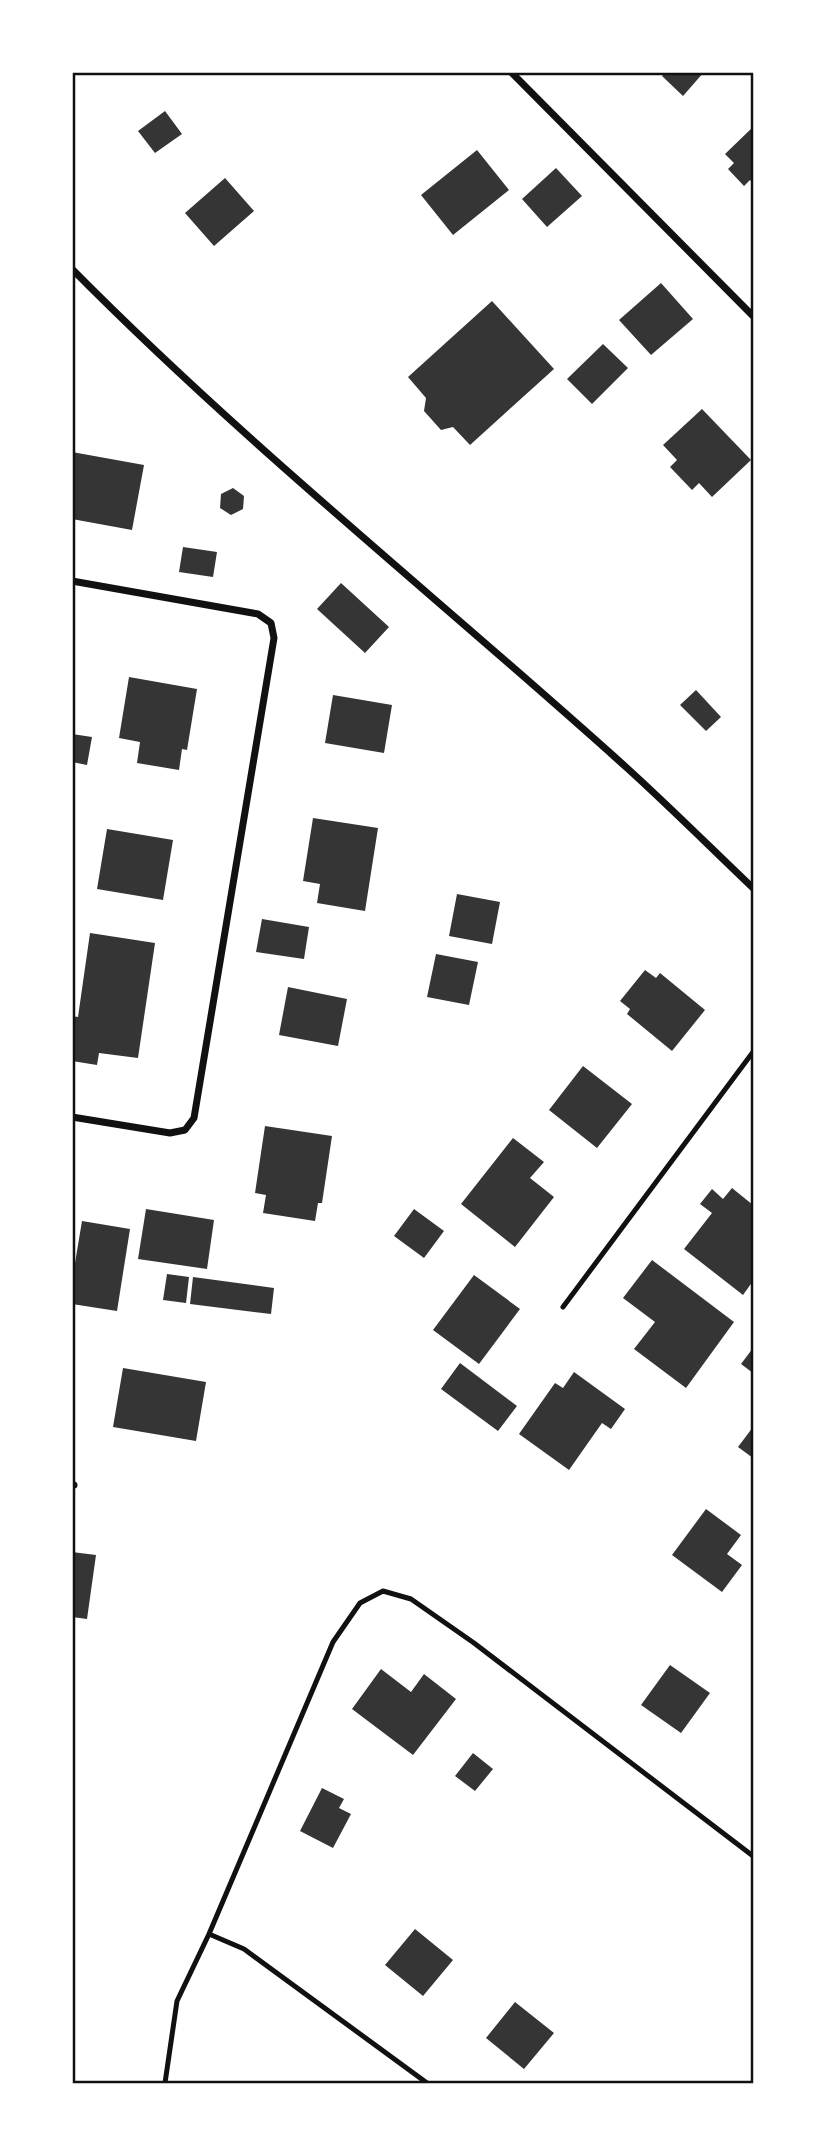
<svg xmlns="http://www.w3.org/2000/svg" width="825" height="2155" viewBox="0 0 825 2155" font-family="Georgia,serif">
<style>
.building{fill:#353535}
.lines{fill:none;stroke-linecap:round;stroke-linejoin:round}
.service{stroke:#111;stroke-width:5}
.minor{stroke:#111;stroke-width:7}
.neatline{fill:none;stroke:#111;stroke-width:2.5}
</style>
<rect width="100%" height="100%" fill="#fff"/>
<path class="building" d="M 666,72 L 704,72 L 683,96 L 662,76 Z
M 165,111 L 182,134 L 155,153 L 138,131 Z
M 753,127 L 753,183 L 750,180 L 744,186 L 728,169 L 734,163 L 725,154 Z
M 477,150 L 509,190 L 453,235 L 421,195 Z
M 556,168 L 582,196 L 547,227 L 522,199 Z
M 225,178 L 254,211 L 214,246 L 185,213 Z
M 661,283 L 693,319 L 651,355 L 619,320 Z
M 492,301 L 554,369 L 470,445 L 453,427 L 441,430 L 424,411 L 426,398 L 408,377 Z
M 603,344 L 628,368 L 592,404 L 567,379 Z
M 702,409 L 751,460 L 712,497 L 699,483 L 692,490 L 670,467 L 677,460 L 663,445 Z
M 72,452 L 144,465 L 132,530 L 72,519 Z
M 233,488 L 244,496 L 243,509 L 231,515 L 220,508 L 221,494 Z
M 183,547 L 217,552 L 213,577 L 179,572 Z
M 341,583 L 389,627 L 365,653 L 317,609 Z
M 129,677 L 197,689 L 187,750 L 182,749 L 179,770 L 137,763 L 140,742 L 119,738 Z
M 696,690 L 721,717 L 706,731 L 680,705 Z
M 333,695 L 392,705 L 384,753 L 325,743 Z
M 72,734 L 92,737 L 87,765 L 72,762 Z
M 313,818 L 378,828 L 365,911 L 317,903 L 320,884 L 303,881 Z
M 107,829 L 173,840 L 163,900 L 97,889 Z
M 457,894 L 500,902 L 492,944 L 449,936 Z
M 262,919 L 309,927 L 304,959 L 256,952 Z
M 90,933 L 155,943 L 138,1058 L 99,1053 L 97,1065 L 72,1061 L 72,1016 L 78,1017 Z
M 436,954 L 478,962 L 469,1005 L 427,997 Z
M 645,970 L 656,978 L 660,973 L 705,1010 L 672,1051 L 627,1014 L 630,1009 L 620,1001 Z
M 288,987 L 347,999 L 338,1046 L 279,1035 Z
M 583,1066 L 632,1104 L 597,1148 L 549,1110 Z
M 265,1126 L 332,1136 L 322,1203 L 318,1203 L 315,1221 L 263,1213 L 266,1195 L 255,1193 Z
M 513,1138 L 544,1162 L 530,1178 L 554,1197 L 515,1247 L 461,1204 Z
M 732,1188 L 753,1205 L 753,1281 L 743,1295 L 684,1249 L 712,1213 L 700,1204 L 712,1189 L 723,1199 Z
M 146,1209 L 214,1220 L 207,1269 L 138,1259 Z
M 414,1209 L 444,1231 L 424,1258 L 394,1236 Z
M 82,1221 L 130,1229 L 117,1311 L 72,1304 L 72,1281 Z
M 652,1260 L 734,1322 L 686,1388 L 634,1349 L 655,1322 L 623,1298 Z
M 167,1274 L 189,1277 L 186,1303 L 163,1300 Z
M 474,1275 L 520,1309 L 479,1364 L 433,1330 Z
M 193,1277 L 274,1288 L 271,1314 L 190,1304 Z
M 753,1348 L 753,1373 L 741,1364 Z
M 460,1363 L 517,1406 L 498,1431 L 441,1389 Z
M 123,1368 L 206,1382 L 196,1441 L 113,1427 Z
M 574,1372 L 625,1409 L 611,1429 L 602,1423 L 569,1470 L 519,1434 L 555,1383 L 563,1388 Z
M 753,1427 L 753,1458 L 738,1447 Z
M 706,1509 L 741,1535 L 727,1554 L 742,1565 L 722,1592 L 672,1555 Z
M 72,1552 L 96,1555 L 87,1619 L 72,1617 Z
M 670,1665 L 710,1693 L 681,1733 L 641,1705 Z
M 381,1669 L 411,1692 L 424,1674 L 456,1699 L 413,1755 L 352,1709 Z
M 473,1753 L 493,1769 L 475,1791 L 455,1776 Z
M 322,1788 L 344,1799 L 339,1808 L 351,1814 L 333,1848 L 300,1831 Z
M 415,1929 L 453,1960 L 423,1996 L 385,1965 Z
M 515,2002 L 554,2033 L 524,2069 L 486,2038 Z"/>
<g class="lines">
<path class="service" d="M 563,1307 L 753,1052
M 209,1934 L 244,1949 L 427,2083
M 165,2083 L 177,2001 L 209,1934 L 333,1642 L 360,1603 L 383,1591 L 411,1599 L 474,1643 L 753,1856"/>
<path class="minor" d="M 511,72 L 753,316
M 72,269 C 247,446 442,601 627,768 C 670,807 711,848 753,888
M 72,581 L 258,614 L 271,623 L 274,638 L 194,1118 L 185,1130 L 170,1133 L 72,1117
M 72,1485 L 74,1485"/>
</g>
<rect width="825" height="2155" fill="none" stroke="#ffffff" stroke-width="147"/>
<rect x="74" y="74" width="678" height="2008" class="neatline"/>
</svg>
